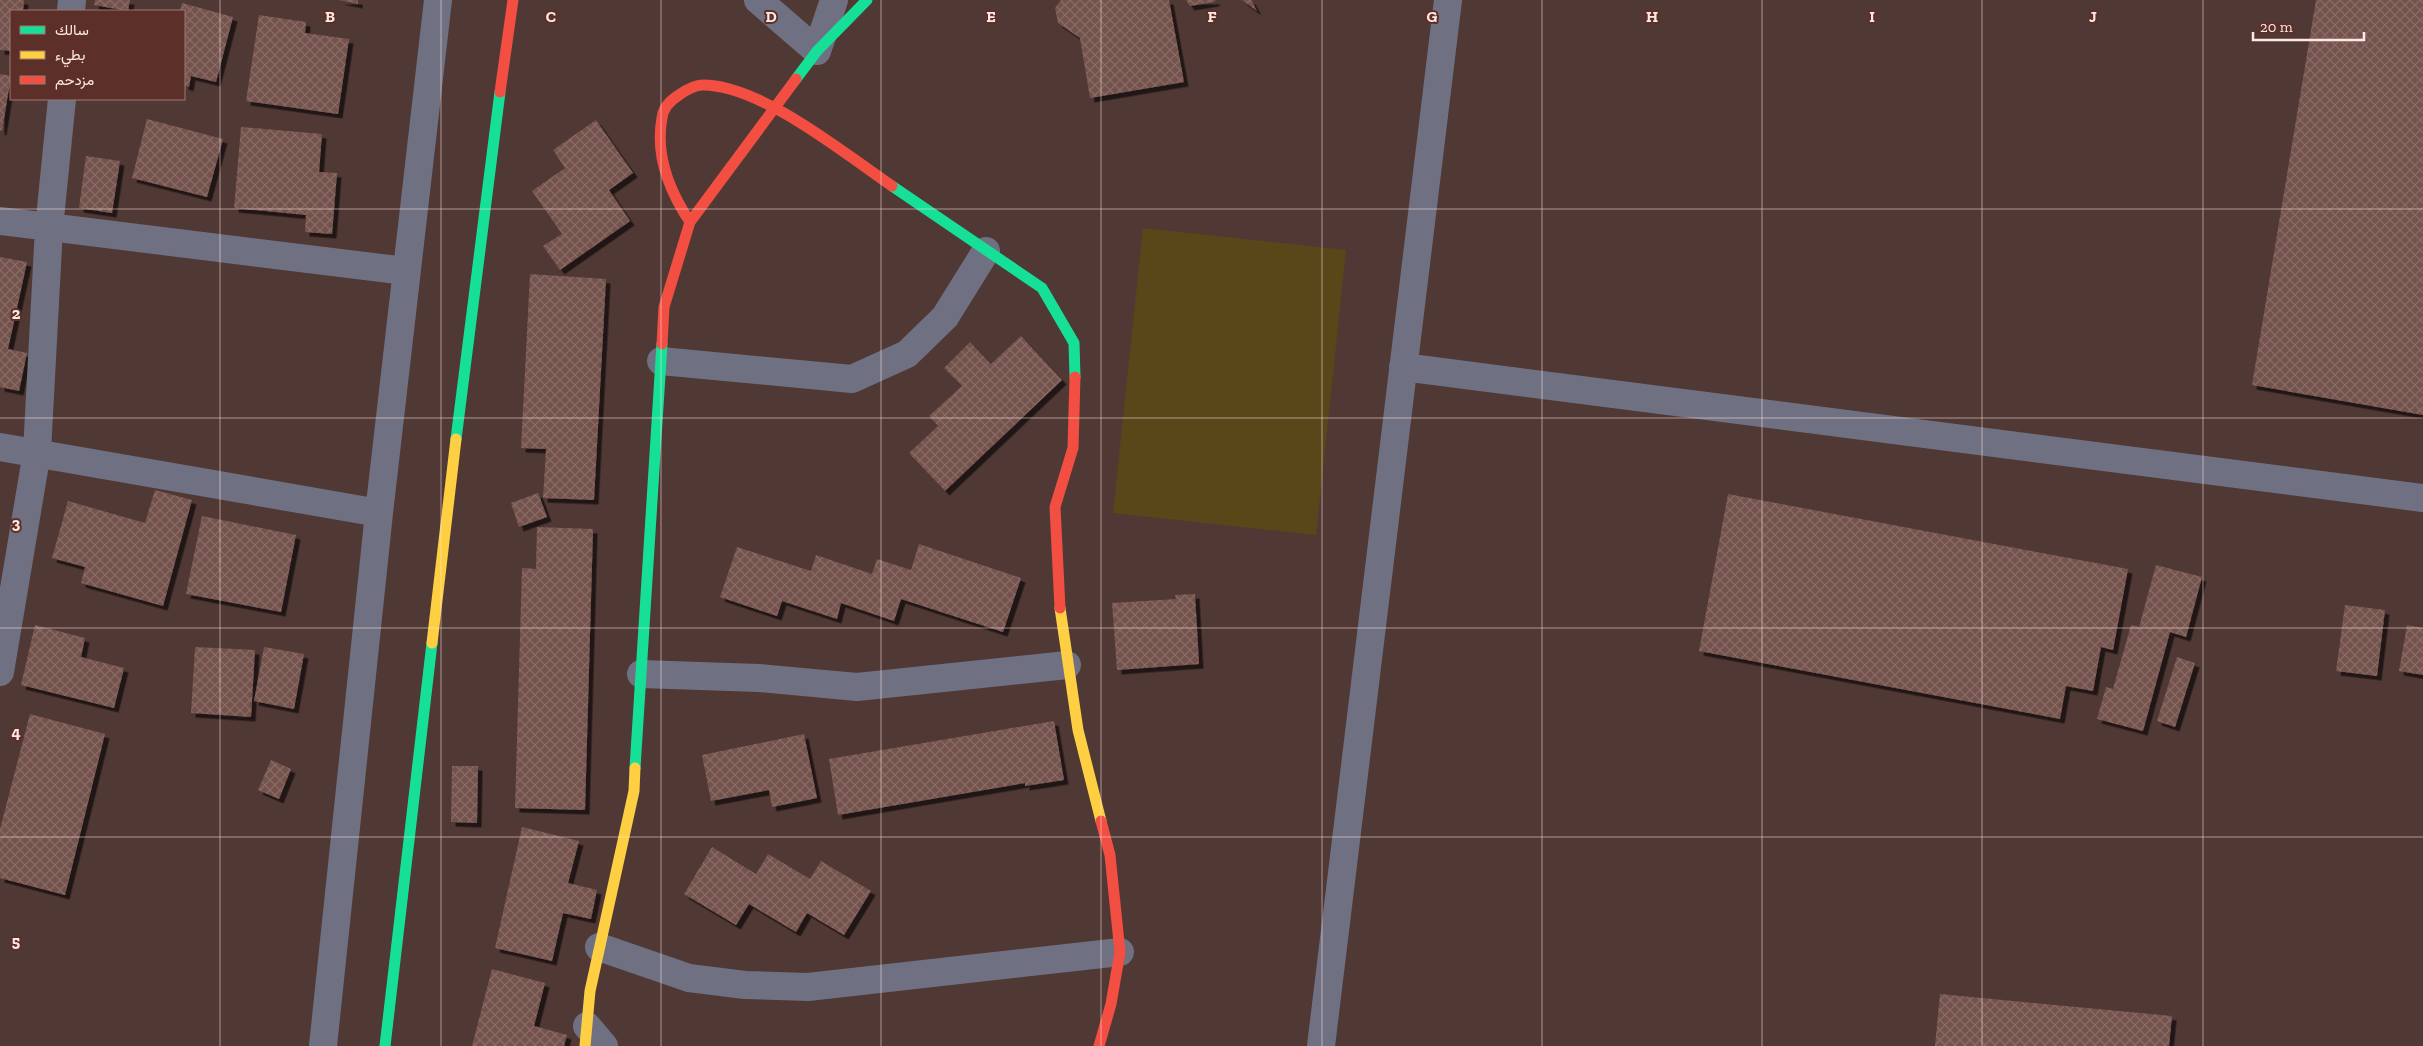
<svg xmlns="http://www.w3.org/2000/svg" width="2423" height="1046" viewBox="0 0 2423 1046" font-family="'Zilla Slab',Vazirmatn,serif">
<style>
.pitch{fill:#594719}
.building{fill:url(#building-cross-hatch);filter:url(#shadow)}
.lines{fill:none;stroke-linecap:round;stroke-linejoin:round}
.street{stroke:#6f7183;stroke-width:28}
.fast{stroke:#16e098;stroke-width:11}
.slow{stroke:#ffcf43;stroke-width:11}
.jam{stroke:#f24e42;stroke-width:11}
.grid{fill:none;stroke:#ffe7e2;stroke-width:1;stroke-opacity:0.55}
.grid-label{font-size:16px;text-anchor:middle;font-weight:bold;fill:#ffe7e2;stroke:#5c3028;stroke-width:4;stroke-linejoin:round;paint-order:stroke}
</style>
<defs>
<pattern id="building-cross-hatch" width="8" height="8" patternUnits="userSpaceOnUse" patternTransform="scale(1.25)"><rect width="8" height="8" fill="#74524d"/><path d="M0 0l8 8M0 8l8-8" fill="none" stroke="#896b66"/></pattern>
<filter id="shadow"><feDropShadow dx="4.5" dy="4.5" stdDeviation="0" flood-color="#0009"/></filter>
</defs>
<rect width="100%" height="100%" fill="#503834"/>
<path class="pitch" d="M 1143,228 L 1346,250 L 1316,535 L 1113,513 Z"/>
<path class="building" d="M 0,0 L 24,0 L 23,11 L 11,11 L 11,51 L 0,50 Z
M 95,0 L 130,0 L 128,11 L 94,5 Z
M 339,0 L 358,0 L 358,4 Z
M 1061,0 L 1169,0 L 1184,82 L 1090,98 L 1080,38 L 1058,23 L 1055,8 Z
M 1186,0 L 1216,0 L 1214,2 L 1190,6 Z
M 1242,0 L 1251,0 L 1257,11 Z
M 2316,0 L 2423,0 L 2423,415 L 2252,385 Z
M 182,3 L 233,17 L 216,82 L 191,76 L 189,87 L 184,85 L 184,11 L 180,11 Z
M 259,15 L 306,22 L 305,33 L 349,39 L 338,114 L 246,101 Z
M 0,74 L 11,76 L 2,131 L 0,130 Z
M 147,119 L 223,139 L 207,197 L 132,178 Z
M 596,120 L 633,173 L 609,190 L 630,221 L 560,270 L 543,246 L 562,234 L 532,191 L 565,168 L 553,150 Z
M 241,127 L 322,134 L 319,172 L 337,173 L 332,234 L 305,232 L 306,215 L 234,208 Z
M 86,156 L 120,161 L 112,213 L 79,208 Z
M 0,257 L 27,262 L 8,349 L 27,353 L 19,391 L 0,387 Z
M 530,274 L 606,279 L 594,500 L 543,498 L 546,449 L 521,448 Z
M 1021,336 L 1062,380 L 945,491 L 909,453 L 938,426 L 929,416 L 962,386 L 944,368 L 970,342 L 991,364 Z
M 155,490 L 192,500 L 163,606 L 81,583 L 85,567 L 52,558 L 68,501 L 145,523 Z
M 538,493 L 547,517 L 519,527 L 511,503 Z
M 1728,494 L 2128,569 L 2113,650 L 2101,647 L 2093,691 L 2066,686 L 2060,719 L 1699,651 Z
M 202,516 L 296,535 L 281,612 L 186,594 Z
M 537,527 L 593,529 L 585,810 L 515,808 L 522,568 L 536,569 Z
M 919,544 L 1021,578 L 1003,632 L 901,599 L 894,621 L 841,603 L 837,619 L 782,601 L 777,616 L 720,597 L 737,547 L 811,571 L 816,555 L 872,574 L 877,559 L 911,570 Z
M 2156,565 L 2202,577 L 2186,637 L 2170,632 L 2143,731 L 2097,719 L 2106,687 L 2113,689 L 2131,625 L 2139,627 Z
M 1195,594 L 1199,664 L 1117,670 L 1112,603 L 1176,599 L 1175,595 Z
M 2345,605 L 2385,610 L 2377,676 L 2336,671 Z
M 35,625 L 85,638 L 81,657 L 124,668 L 114,708 L 21,685 Z
M 2407,625 L 2423,628 L 2423,675 L 2399,671 Z
M 195,647 L 255,650 L 251,717 L 191,713 Z
M 264,647 L 304,654 L 294,709 L 254,701 Z
M 2177,657 L 2195,663 L 2175,727 L 2157,721 Z
M 30,714 L 105,734 L 65,895 L 0,878 L 0,829 Z
M 1054,721 L 1064,780 L 1025,786 L 1025,783 L 838,815 L 829,759 Z
M 804,734 L 817,798 L 772,807 L 769,790 L 711,801 L 702,755 Z
M 271,760 L 291,769 L 279,799 L 258,790 Z
M 452,766 L 478,766 L 477,823 L 451,822 Z
M 522,827 L 579,841 L 568,883 L 597,890 L 591,919 L 563,913 L 552,961 L 495,948 Z
M 712,847 L 756,874 L 768,854 L 810,879 L 821,861 L 871,891 L 844,935 L 807,913 L 796,932 L 749,904 L 736,925 L 684,894 Z
M 492,969 L 545,983 L 534,1026 L 567,1035 L 564,1046 L 472,1046 Z
M 1940,994 L 2172,1016 L 2169,1046 L 1935,1046 Z"/>
<g class="lines">
<path class="street" d="M 758,0 L 817,51 L 834,0
M 71,11 L 72,0
M 0,221 L 406,271
M 661,361 L 852,379 L 907,354 L 945,317 L 986,251
M 1403,367 L 2423,498
M 0,447 L 379,513
M 0,672 L 37,452 L 49,228 L 62,99
M 641,674 L 759,678 L 857,687 L 1067,665
M 599,947 L 689,978 L 745,985 L 808,987 L 1120,952
M 587,1026 L 604,1046
M 323,1046 L 379,513 L 438,0
M 1321,1046 L 1448,0"/>
<path class="fast" d="M 796,79 L 817,51 L 867,0
M 892,186 L 1042,288 L 1074,343 L 1075,377
M 456,439 L 500,92
M 635,768 L 662,344
M 385,1046 L 432,643"/>
<path class="slow" d="M 1060,608 L 1078,730 L 1101,821
M 432,643 L 456,439
M 585,1046 L 590,991 L 634,791 L 635,768"/>
<path class="jam" d="M 500,92 L 513,0
M 690,222 C 670,192 655,155 662,118 C 663,108 671,100 679,95 C 686,90 695,85 703,85 C 761,85 845,154 892,186
M 662,344 L 664,307 L 690,222 L 796,79
M 1060,608 L 1055,507 L 1073,448 L 1075,377
M 1099,1046 L 1111,1004 L 1120,952 L 1110,855 L 1101,821"/>
</g>
<path class="grid" d="M 220,0 L 220,1046M 441,0 L 441,1046M 661,0 L 661,1046M 881,0 L 881,1046M 1101,0 L 1101,1046M 1322,0 L 1322,1046M 1542,0 L 1542,1046M 1762,0 L 1762,1046M 1982,0 L 1982,1046M 2203,0 L 2203,1046M 0,209 L 2423,209M 0,418 L 2423,418M 0,628 L 2423,628M 0,837 L 2423,837"/>
<g class="grid-label">
<text x="330" y="22">B</text>
<text x="551" y="22">C</text>
<text x="771" y="22">D</text>
<text x="991" y="22">E</text>
<text x="1212" y="22">F</text>
<text x="1432" y="22">G</text>
<text x="1652" y="22">H</text>
<text x="1872" y="22">I</text>
<text x="2093" y="22">J</text>
<text x="16" y="319">2</text>
<text x="16" y="529">3</text>
<text x="16" y="738">4</text>
<text x="16" y="947">5</text>
</g>
<rect x="10" y="10" width="175" height="90" fill="#5c3028" stroke="#9d7972"/>
<rect x="20" y="26" width="25" height="8" fill="#16e098" stroke="#9d7972"/>
<text x="55" y="35" font-size="15" fill="#ffe7e2">سالك</text>
<rect x="20" y="51" width="25" height="8" fill="#ffcf43" stroke="#9d7972"/>
<text x="55" y="60" font-size="15" fill="#ffe7e2">بطيء</text>
<rect x="20" y="76" width="25" height="8" fill="#f24e42" stroke="#9d7972"/>
<text x="55" y="85" font-size="15" fill="#ffe7e2">مزدحم</text>
<path d="M2253 32v8h111v-8" fill="none" stroke="#ffe7e2" stroke-width="2.5"/>
<text x="2260" y="32" font-size="15" fill="#ffe7e2" stroke="#5c3028" stroke-width="4" paint-order="stroke">20 m</text>
</svg>
